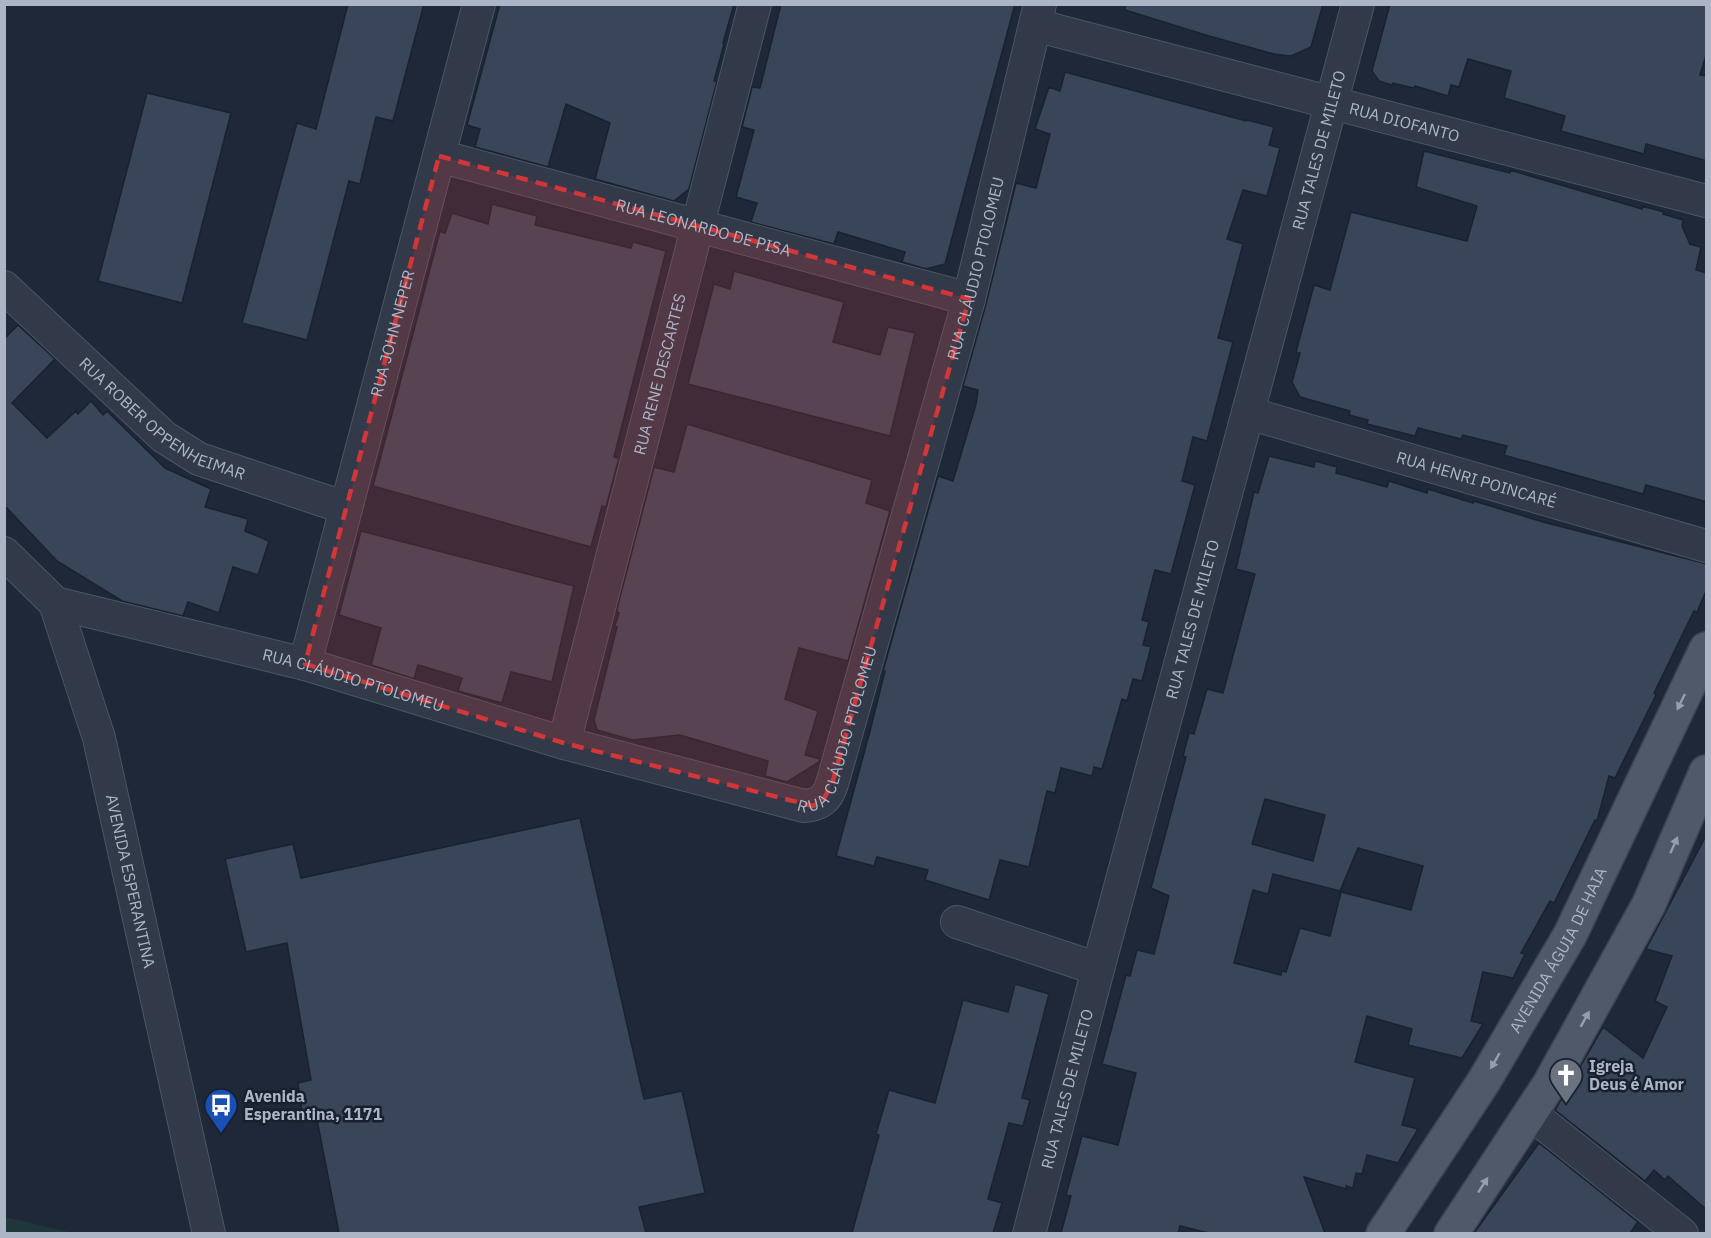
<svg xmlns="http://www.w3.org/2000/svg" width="1711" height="1238" viewBox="0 0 1711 1238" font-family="'IBM Plex Sans',sans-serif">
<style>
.green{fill:#20363a}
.building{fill:#394659;stroke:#19222f;stroke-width:1.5;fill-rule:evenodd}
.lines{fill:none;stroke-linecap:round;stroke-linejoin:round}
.minor-casing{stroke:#4c5564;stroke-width:34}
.major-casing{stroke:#3b4453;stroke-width:36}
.minor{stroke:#323a49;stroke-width:32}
.major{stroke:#4f596a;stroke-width:33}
.oneway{fill:#959eaf}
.marked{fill:#d23638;fill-opacity:0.2;stroke:#d23638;stroke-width:4.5;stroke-dasharray:12 8;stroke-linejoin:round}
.labels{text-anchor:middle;stroke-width:5;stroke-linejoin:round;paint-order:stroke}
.street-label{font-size:16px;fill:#acb5c6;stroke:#17202d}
.poi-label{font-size:16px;font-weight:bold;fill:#acb5c6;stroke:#17202d;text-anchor:start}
</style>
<rect width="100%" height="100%" fill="#1e2839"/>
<path class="green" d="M 5,1217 L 73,1233 L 5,1233 Z"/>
<path class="building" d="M 348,4 L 424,4 L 393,121 L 376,117 L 360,184 L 349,181 L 307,340 L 242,323 L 297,123 L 316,129 Z
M 500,4 L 734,4 L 723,43 L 724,44 L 714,81 L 717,81 L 689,189 L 674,201 L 595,179 L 610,123 L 566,104 L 548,167 L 475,147 L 480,129 L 467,125 Z
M 781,4 L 1015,4 L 945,264 L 926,269 L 902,262 L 905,252 L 838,232 L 834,244 L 751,222 L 757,203 L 736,197 L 754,130 L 742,127 L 752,87 L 760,88 Z
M 1125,4 L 1323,4 L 1311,47 L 1291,56 L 1274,54 L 1209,36 L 1125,10 Z
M 1390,4 L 1707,4 L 1707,52 L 1700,75 L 1707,76 L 1707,161 L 1646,144 L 1644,154 L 1561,131 L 1565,116 L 1504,98 L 1511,71 L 1468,59 L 1459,87 L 1451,85 L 1448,96 L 1415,86 L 1414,88 L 1393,83 L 1392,85 L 1379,81 L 1372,71 Z
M 1065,72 L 1246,121 L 1247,120 L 1274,127 L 1269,145 L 1280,148 L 1267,196 L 1243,190 L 1227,239 L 1243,244 L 1218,338 L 1233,342 L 1207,441 L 1193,437 L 1182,481 L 1195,485 L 1171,574 L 1155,570 L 1142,620 L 1149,622 L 1143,645 L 1151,647 L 1142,681 L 1133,679 L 1127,701 L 1122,699 L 1102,769 L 1094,767 L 1092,776 L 1061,768 L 1055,793 L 1047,791 L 1029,867 L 1000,860 L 989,900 L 925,880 L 928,870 L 877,857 L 874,866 L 836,856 L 870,731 L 885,671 L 883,671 L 938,476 L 953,481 L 976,404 L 978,390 L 963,386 L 986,304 L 1016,183 L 1036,188 L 1050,134 L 1035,129 L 1049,87 L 1060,91 Z
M 147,93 L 231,113 L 182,303 L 98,281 Z
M 1424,151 L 1510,173 L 1510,170 L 1642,209 L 1642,206 L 1664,212 L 1663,214 L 1683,220 L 1682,226 L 1690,244 L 1701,247 L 1696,270 L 1707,273 L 1707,502 L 1646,485 L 1643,494 L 1504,455 L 1507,446 L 1463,435 L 1461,439 L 1418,428 L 1415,436 L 1367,424 L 1368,420 L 1349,415 L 1350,411 L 1300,397 L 1292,382 L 1300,353 L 1296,352 L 1314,285 L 1330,290 L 1351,212 L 1467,241 L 1477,206 L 1416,187 Z
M 492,204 L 537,216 L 535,225 L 631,248 L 633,242 L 666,251 L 614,457 L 619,458 L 606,507 L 602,506 L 591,547 L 373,486 L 440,231 L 445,233 L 452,213 L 488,224 Z
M 734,271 L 844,302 L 833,342 L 880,355 L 888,327 L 915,333 L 890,436 L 688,384 L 714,284 L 730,289 Z
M 18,325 L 55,359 L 12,403 L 47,438 L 76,411 L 78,414 L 91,401 L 103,415 L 107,411 L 165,468 L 211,489 L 205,507 L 248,519 L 245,531 L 269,541 L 258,575 L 233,567 L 219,613 L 188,602 L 183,616 L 122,601 L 57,561 L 4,505 L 4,339 Z
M 687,424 L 872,480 L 866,503 L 890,511 L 848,661 L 799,648 L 785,699 L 818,711 L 805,755 L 820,759 L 819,762 L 787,782 L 765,776 L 768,761 L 680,735 L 632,740 L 597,730 L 594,720 L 617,627 L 615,626 L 619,613 L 617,613 L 618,605 L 654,467 L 674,472 Z
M 1269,456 L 1314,467 L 1315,461 L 1337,467 L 1336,473 L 1387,487 L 1389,481 L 1427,493 L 1428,489 L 1473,503 L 1474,501 L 1543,522 L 1707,564 L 1707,589 L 1697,612 L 1694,611 L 1654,693 L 1656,695 L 1615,778 L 1609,776 L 1597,821 L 1595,820 L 1554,903 L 1550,901 L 1521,953 L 1525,954 L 1513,978 L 1483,972 L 1471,1021 L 1483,1024 L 1462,1058 L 1408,1045 L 1412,1029 L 1367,1016 L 1355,1062 L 1415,1078 L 1402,1125 L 1418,1129 L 1398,1163 L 1367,1155 L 1362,1174 L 1356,1173 L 1353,1188 L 1346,1186 L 1346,1189 L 1304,1177 L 1325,1233 L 1208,1233 L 1180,1226 L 1178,1233 L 1061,1233 L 1071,1196 L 1066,1195 L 1082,1136 L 1118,1145 L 1136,1073 L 1102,1064 L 1126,975 L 1130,976 L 1137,950 L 1154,954 L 1169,896 L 1151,888 L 1186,757 L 1183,756 L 1189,733 L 1194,734 L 1207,689 L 1223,693 L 1242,622 L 1255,574 L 1236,569 L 1254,492 L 1258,493 ZM 1265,799 L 1325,815 L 1313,861 L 1252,844 ZM 1358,848 L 1423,866 L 1411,910 L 1341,892 L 1330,936 L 1300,928 L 1286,972 L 1282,971 L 1281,975 L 1234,963 L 1253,890 L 1268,894 L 1273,874 L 1340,891 Z
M 361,531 L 574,586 L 552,682 L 511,672 L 502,703 L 458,691 L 462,678 L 418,665 L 414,679 L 371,665 L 381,628 L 339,615 Z
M 580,818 L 644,1099 L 682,1091 L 705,1193 L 639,1207 L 646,1233 L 339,1233 L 315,1109 L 302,1111 L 298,1083 L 311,1080 L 287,943 L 246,952 L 225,859 L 293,844 L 301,878 Z
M 1707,834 L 1707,1210 L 1668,1176 L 1665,1180 L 1654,1170 L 1645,1181 L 1555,1110 L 1603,1027 L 1643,1058 L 1667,1007 L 1655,1001 L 1672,956 L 1646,949 Z
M 1015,984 L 1049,994 L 1022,1098 L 1030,1100 L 1023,1126 L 1009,1123 L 988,1199 L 1002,1203 L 993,1233 L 852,1233 L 879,1135 L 876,1134 L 889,1090 L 935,1103 L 963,1000 L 1008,1012 Z
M 1539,1143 L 1638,1222 L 1630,1233 L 1474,1233 Z"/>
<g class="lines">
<defs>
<g id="minor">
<path id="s1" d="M 1035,25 L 1706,201"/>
<path id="s2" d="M 439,156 L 969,299"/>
<path id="s3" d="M 4,287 L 164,437 L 199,459 L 346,508"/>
<path id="s4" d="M 1248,413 L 1706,546"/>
<path id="s5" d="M 4,553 L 55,603 L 99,738 L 209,1234"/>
<path id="s6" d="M 55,603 L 305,664 L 564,743 L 804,806 C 820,805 827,799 832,784 L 969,299 L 1040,4"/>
<path id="s7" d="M 305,664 L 479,4"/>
<path id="s8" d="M 564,743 L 755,4"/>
<path d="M 957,922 L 1098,969"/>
<path d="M 1530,1113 L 1682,1234"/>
<path id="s9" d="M 1029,1234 L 1098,969 L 1358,4"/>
</g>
<g id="major">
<path id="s10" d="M 1383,1234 L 1484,1081 L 1570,935 L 1706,649"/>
<path d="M 1451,1234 L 1550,1083 L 1649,904 L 1706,772"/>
</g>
</defs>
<use href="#minor" class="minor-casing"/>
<use href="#major" class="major-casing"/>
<use href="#minor" class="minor"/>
<use href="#major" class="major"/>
</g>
<defs><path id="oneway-solid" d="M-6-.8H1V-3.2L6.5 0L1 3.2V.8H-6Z" transform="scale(1.5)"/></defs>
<g class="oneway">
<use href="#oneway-solid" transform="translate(1681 702) rotate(116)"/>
<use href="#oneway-solid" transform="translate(1674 845) rotate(-66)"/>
<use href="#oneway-solid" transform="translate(1585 1019) rotate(-61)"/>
<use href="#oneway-solid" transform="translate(1495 1061) rotate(120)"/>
<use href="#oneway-solid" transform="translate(1483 1185) rotate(-57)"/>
</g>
<path class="marked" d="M 439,156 L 969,299 L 832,784 L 822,802 L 813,806 L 564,743 L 305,664 Z"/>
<defs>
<symbol id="church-pin" viewBox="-11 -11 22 30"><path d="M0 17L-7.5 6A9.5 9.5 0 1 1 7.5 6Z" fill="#6b7280" stroke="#17202d"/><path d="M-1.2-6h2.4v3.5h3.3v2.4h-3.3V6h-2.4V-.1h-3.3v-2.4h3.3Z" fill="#fff"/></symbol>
<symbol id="bus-pin" viewBox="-11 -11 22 30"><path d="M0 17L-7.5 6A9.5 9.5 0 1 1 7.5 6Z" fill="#1a4fb4" stroke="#17202d"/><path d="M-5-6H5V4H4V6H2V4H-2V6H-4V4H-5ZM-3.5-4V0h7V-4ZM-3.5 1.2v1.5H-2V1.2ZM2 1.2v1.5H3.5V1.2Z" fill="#fff"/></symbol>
</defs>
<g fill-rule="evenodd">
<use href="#church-pin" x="1547" y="1056" width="38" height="52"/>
<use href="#bus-pin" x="202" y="1086" width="38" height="52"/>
</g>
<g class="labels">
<g class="street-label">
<text dy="6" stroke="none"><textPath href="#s1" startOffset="382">RUA DIOFANTO</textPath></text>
<text dy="6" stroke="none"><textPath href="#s9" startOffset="1122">RUA TALES DE MILETO</textPath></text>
<text dy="6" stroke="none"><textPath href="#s2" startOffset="274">RUA LEONARDO DE PISA</textPath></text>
<text dy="6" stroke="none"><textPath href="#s6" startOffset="1350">RUA CLÁUDIO PTOLOMEU</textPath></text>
<text dy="6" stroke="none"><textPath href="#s7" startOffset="342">RUA JOHN NEPER</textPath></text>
<text dy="6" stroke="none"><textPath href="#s8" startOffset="381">RUA RENE DESCARTES</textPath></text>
<text dy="6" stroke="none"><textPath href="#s3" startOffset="208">RUA ROBER OPPENHEIMAR</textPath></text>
<text dy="6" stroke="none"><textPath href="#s4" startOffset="238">RUA HENRI POINCARÉ</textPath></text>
<text dy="6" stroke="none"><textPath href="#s9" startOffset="636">RUA TALES DE MILETO</textPath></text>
<text dy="6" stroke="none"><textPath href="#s6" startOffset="308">RUA CLÁUDIO PTOLOMEU</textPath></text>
<text dy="6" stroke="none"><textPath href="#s6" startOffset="864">RUA CLÁUDIO PTOLOMEU</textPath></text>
<text dy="6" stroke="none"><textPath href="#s5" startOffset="360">AVENIDA ESPERANTINA</textPath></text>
<text dy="6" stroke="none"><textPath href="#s10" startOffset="334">AVENIDA ÁGUIA DE HAIA</textPath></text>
<text dy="6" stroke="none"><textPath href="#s9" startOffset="150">RUA TALES DE MILETO</textPath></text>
</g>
<g class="poi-label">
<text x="1589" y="1072">Igreja<tspan x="1589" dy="18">Deus é Amor</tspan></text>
<text x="244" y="1102">Avenida<tspan x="244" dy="18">Esperantina, 1171</tspan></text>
</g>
</g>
<rect width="1711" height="1238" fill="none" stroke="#acb5c6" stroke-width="12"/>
</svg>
